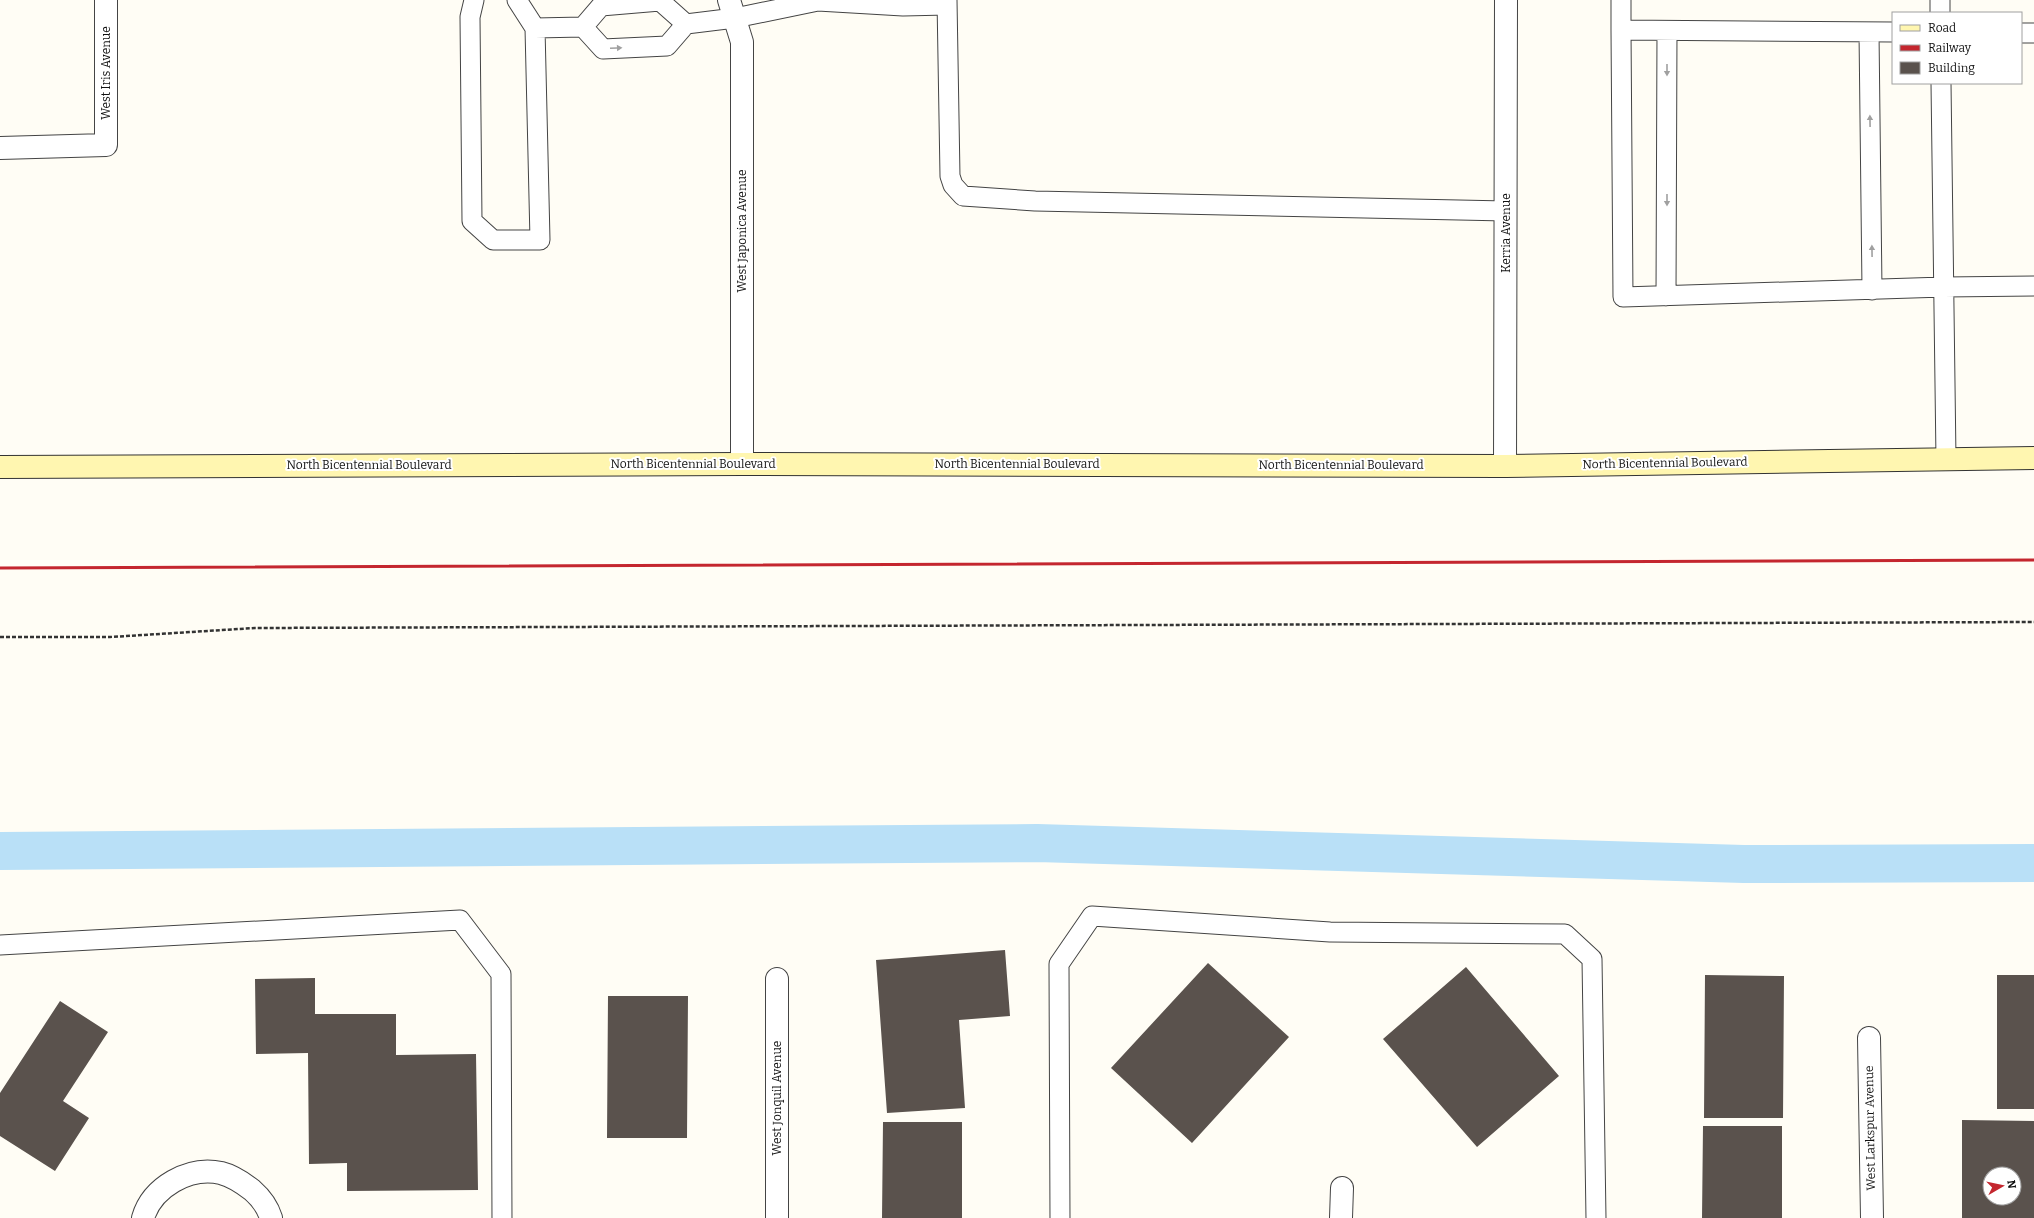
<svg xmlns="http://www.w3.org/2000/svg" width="2034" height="1218" viewBox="0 0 2034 1218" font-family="Bitter,serif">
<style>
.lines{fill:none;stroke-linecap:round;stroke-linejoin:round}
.canal{stroke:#b9e0f7;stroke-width:38}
.building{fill:#5a524d;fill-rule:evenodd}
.lane-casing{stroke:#444;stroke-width:21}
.street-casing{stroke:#444;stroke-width:24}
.secondary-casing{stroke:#333;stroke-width:24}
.path{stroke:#333;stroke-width:2.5;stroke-dasharray:4 2;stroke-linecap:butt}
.lane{stroke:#fff;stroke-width:19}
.street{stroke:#fff;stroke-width:22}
.secondary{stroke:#fff6b0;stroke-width:22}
.rail{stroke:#c4262e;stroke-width:3}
.oneway{fill:#a0a0a0}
.labels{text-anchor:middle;stroke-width:4;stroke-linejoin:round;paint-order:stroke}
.street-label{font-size:12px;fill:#111;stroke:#fff}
</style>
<rect width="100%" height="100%" fill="#fffdf5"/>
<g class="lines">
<path class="canal" d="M 0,851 L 1037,843 L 1744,864 L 2034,863"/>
</g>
<path class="building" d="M 1005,950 L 1010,1016 L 959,1020 L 965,1108 L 887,1113 L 876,960 Z
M 1208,963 L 1289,1037 L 1192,1143 L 1111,1068 Z
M 1466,967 L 1559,1076 L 1477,1147 L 1383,1039 Z
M 1705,975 L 1784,976 L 1783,1118 L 1704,1118 Z
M 1997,975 L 2034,975 L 2034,1109 L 1997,1109 Z
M 315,978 L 315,1014 L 396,1014 L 396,1055 L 476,1054 L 478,1190 L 347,1191 L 347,1163 L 309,1164 L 308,1053 L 256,1054 L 255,979 Z
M 608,996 L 688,996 L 687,1138 L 607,1138 Z
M 60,1001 L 108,1032 L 63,1101 L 89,1118 L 55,1171 L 0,1136 L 0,1093 Z
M 1962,1120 L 2034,1121 L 2034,1218 L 1962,1218 ZM 1990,1174 L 2014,1174 L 2014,1198 L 1990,1198 Z
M 883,1122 L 962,1122 L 962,1218 L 882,1218 Z
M 1703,1126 L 1782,1126 L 1782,1218 L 1702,1218 Z"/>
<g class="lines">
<defs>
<path id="lane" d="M 474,0 L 470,17 L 472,221 L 493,240 L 540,240 L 535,28 L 583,27
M 517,0 L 535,28
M 947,0 L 950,176 L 953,185 L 963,196 L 1035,201 L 1506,211
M 1621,0 L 1621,30 L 1893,32
M 1940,0 L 1940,13
M 686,24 L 660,1 L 601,6 L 583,27 L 603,49 L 667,46 L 686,24 L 735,18 L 818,1 L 903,6 L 947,5
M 1621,30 L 1623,297 L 1944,287 L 2034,286
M 1869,32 L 1872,290
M 2021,33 L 2034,33
M 1941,83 L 1946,459
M 1666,296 L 1667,31
M 0,945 L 460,920 L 501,974 L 502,1218
M 1060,1218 L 1059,964 L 1092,916 L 1330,932 L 1565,934 L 1592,959 L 1596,1218"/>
<path id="street" d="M 729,0 L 742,42 L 742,464
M 0,148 L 106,145 L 106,0
M 1505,466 L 1506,0
M 777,979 L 777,1218
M 1869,1038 L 1872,1218
M 143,1218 C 152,1187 189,1166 221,1173 C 233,1176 243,1183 252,1190 C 260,1197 268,1208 271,1218
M 1341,1218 L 1342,1188"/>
<path id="secondary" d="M 0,467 L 742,464 L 1505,466 L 2034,458"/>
</defs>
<use href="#lane" class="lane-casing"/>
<use href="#street" class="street-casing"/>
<use href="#secondary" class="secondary-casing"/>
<path class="path" d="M 0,637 L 110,637 L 255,628 L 2034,622"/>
<use href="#lane" class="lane"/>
<use href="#street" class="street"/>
<use href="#secondary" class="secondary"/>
<path class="rail" d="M 0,568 L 2034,560"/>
</g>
<defs><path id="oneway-solid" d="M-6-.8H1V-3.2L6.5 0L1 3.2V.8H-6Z"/></defs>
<g class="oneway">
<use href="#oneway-solid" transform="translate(616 48) rotate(-3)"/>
<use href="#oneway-solid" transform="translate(1667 70) rotate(90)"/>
<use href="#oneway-solid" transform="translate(1870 121) rotate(-91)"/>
<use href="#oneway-solid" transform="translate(1667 200) rotate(90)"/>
<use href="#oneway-solid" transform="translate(1872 251) rotate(-91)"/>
</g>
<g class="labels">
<g class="street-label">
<text transform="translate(106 73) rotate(-90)" y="4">West Iris Avenue</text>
<text transform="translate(742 231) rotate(-90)" y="4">West Japonica Avenue</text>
<text transform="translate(1506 233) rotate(-90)" y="4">Kerria Avenue</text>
<text transform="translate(1665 463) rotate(-1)" y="4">North Bicentennial Boulevard</text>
<text x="693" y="468">North Bicentennial Boulevard</text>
<text x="1017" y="468">North Bicentennial Boulevard</text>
<text x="369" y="469">North Bicentennial Boulevard</text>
<text x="1341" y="469">North Bicentennial Boulevard</text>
<text transform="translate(777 1098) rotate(-90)" y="4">West Jonquil Avenue</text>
<text transform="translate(1870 1128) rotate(-91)" y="4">West Larkspur Avenue</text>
</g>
</g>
<rect x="1892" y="12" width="130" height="72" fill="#ffffff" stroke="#a0a0a0"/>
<rect x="1900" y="25" width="20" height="6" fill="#fff6b0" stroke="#a0a0a0"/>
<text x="1928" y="32" font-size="12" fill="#111111">Road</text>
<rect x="1900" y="45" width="20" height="6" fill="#c4262e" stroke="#a0a0a0"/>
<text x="1928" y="52" font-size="12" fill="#111111">Railway</text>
<rect x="1900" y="62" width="20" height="12" fill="#5a524d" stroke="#a0a0a0"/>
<text x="1928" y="72" font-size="12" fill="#111111">Building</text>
<g transform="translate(2002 1186) rotate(81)"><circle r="19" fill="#ffffff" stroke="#a0a0a0"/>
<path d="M0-3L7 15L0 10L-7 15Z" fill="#c4262e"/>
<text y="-6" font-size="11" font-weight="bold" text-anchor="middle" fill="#111111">N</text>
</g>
</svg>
